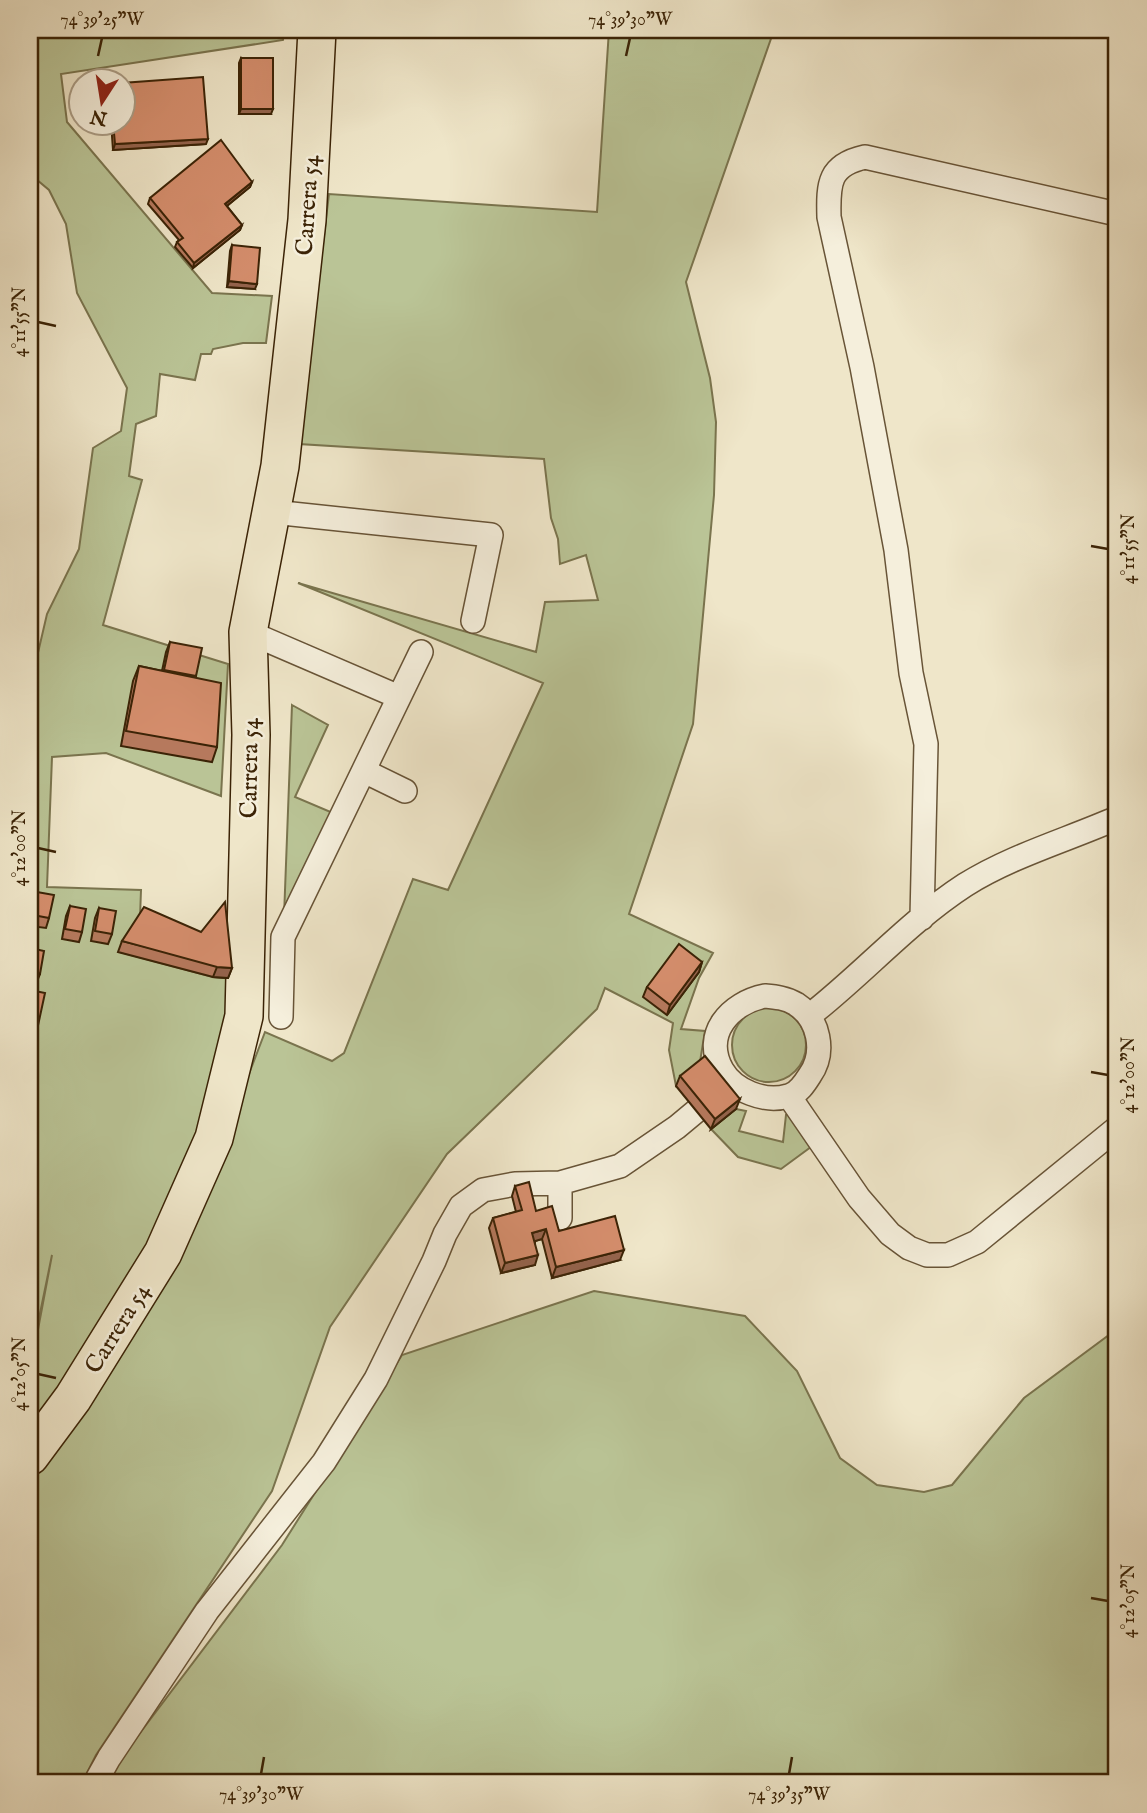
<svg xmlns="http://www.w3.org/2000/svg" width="1147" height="1813" viewBox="0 0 1147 1813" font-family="'IM FELL English',serif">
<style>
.green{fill:#bac496;stroke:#7a744e;stroke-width:2}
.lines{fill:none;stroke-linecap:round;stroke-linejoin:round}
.minor-casing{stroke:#685437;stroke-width:26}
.primary-casing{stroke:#3b2306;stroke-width:40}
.minor{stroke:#f5efdc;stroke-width:23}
.primary{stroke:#efe6c9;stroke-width:37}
.wall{fill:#b6795d;stroke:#3b2306;stroke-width:2}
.shaded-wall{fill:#94634c;stroke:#3b2306;stroke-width:2}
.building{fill:#d48d6c;stroke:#3b2306;stroke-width:2}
.ticks{fill:none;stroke:#3b2306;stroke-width:2.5}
.labels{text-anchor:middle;stroke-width:5;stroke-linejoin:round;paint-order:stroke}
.street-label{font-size:24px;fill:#3b2306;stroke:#f5efdc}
.neatline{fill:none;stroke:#3b2306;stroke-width:2.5}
.ticks-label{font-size:18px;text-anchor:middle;fill:#3b2306}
</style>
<rect width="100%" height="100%" fill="#efe6c9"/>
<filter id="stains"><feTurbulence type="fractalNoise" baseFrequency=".00286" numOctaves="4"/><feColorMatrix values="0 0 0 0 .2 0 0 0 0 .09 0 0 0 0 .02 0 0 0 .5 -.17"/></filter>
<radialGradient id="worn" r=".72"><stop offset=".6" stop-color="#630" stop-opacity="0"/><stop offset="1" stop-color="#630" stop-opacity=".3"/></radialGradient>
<path class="green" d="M 30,30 L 284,30 L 283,40 L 61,74 L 67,122 L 212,293 L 272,296 L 266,343 L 243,343 L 213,349 L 211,354 L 201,354 L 195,380 L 160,374 L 156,416 L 136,424 L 129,476 L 142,480 L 103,625 L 228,664 L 221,796 L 106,753 L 52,757 L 47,887 L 141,890 L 140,917 L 119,952 L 213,977 L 228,978 L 233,1034 L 175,1208 L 30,1438 L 30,1372 L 52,1255 L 30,1362 L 30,687 L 47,614 L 79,549 L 93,448 L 121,431 L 127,388 L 77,293 L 66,224 L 49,190 L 30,174 Z
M 609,30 L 774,30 L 686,282 L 710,378 L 716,422 L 714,495 L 693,724 L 629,914 L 713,953 L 699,978 L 681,1029 L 705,1031 L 699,1068 L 676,1086 L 669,1050 L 673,1023 L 605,988 L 597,1009 L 447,1154 L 330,1327 L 272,1491 L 96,1755 L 82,1783 L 30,1783 L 30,1479 L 75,1420 L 244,1087 L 265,1032 L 332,1061 L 344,1053 L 413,879 L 448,890 L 543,683 L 298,583 L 536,652 L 545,602 L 598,600 L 586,555 L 560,564 L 558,539 L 551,518 L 544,459 L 299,444 L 329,194 L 597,212 Z
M 292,705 L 328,725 L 295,797 L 333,813 L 284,917 Z
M732 1045a37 37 0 1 1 74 0a37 37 0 1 1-74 0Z
M 736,1109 L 746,1111 L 739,1131 L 783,1142 L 786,1115 L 800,1114 L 819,1141 L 781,1169 L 738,1157 L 711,1129 Z
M 594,1291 L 745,1316 L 797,1371 L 840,1458 L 877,1485 L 924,1492 L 952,1485 L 1024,1398 L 1117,1329 L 1117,1783 L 107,1783 L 118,1762 L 282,1545 L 402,1355 Z"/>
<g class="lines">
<defs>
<path id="minor" d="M 273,512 L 491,535 L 473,621
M 248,632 L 399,697
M 364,771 L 405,791
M 922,918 L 926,744 L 911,673 L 896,550 L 862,367 L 829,217 C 828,183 829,165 865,157 L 1117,214
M 765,996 C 776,997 786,998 796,1004 C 819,1019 826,1052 810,1075 C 805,1083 798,1094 788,1096 C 765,1103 734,1091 722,1070 C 702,1034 730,1003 765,996 Z
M 809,1016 C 862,975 908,922 965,885 C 1011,856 1067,840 1117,818
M 281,1017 L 283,937 L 421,652
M 789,1096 L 859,1198 L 890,1234 L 909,1248 L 927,1255 L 948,1255 L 977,1242 L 1117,1128
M 560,1183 L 560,1218
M 95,1783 L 109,1758 L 207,1611 L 324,1462 L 376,1379 L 434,1261 L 445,1234 L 461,1206 L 483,1190 L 515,1184 L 560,1183 L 620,1166 L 677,1127 L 731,1082"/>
<path id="primary" d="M 30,1456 L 73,1398 L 163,1253 L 214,1138 L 244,1016 L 251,735 L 248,632 L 280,466 L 307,220 L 317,30"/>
</defs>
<use href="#minor" class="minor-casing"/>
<use href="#primary" class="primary-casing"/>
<use href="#minor" class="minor"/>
<use href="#primary" class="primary"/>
</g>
<path class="wall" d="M 241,58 L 271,114 L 239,114 L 239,63 Z
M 111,122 L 122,122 L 206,144 L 113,150 Z
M 252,182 L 250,187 L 227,206 L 242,225 L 240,230 L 193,268 L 175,247 L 177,242 L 179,240 L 148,204 L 150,198 Z
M 232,245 L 255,289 L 227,287 L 230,251 Z
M 170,642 L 196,676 L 196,678 L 217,747 L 212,762 L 121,746 L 133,681 L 139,666 L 162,671 L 166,652 Z
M 37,892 L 49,918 L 46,928 L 30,926 L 33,902 Z
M 70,906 L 82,932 L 79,942 L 62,939 L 66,916 Z
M 99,908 L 112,934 L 108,944 L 91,941 L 95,918 Z
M 122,941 L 232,968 L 228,978 L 213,977 L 118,952 Z
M 30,948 L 40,974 L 36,984 L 30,983 Z
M 702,962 L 699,972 L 667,1015 L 643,997 L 647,987 Z
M 680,1076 L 736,1109 L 711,1129 L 676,1086 Z
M 515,1186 L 536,1211 L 559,1231 L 620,1260 L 552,1278 L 542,1239 L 535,1241 L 535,1265 L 501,1273 L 489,1228 L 493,1218 L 516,1212 L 512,1196 Z"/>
<path class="shaded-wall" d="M 241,109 L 273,109 L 271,114 L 239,114 Z
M 208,139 L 206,144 L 113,150 L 115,144 Z
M 252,182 L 250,187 L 223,209 L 225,204 Z
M 242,225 L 240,230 L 193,268 L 194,263 Z
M 229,281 L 257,284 L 255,289 L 227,287 Z
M 702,962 L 699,972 L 667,1015 L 670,1005 Z
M 217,967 L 232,968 L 228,978 L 213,977 Z
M 740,1099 L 736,1109 L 711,1129 L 715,1119 Z
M 546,1229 L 542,1239 L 529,1243 L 532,1233 Z
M 624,1250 L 620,1260 L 552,1278 L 556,1267 Z
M 538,1255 L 535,1265 L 501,1273 L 505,1263 Z"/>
<path class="building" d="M 241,58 L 273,58 L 273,109 L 241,109 Z
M 203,77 L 208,139 L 115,144 L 113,122 L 122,122 L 122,83 Z
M 221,140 L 252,182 L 225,204 L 242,225 L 194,263 L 177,242 L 183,238 L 150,198 Z
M 232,245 L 260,248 L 257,284 L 229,281 Z
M 170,642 L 202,648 L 196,676 L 164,670 Z
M 139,666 L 221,683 L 217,747 L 126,731 Z
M 37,892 L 54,895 L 49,918 L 33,915 Z
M 225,902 L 232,968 L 217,967 L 122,941 L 144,907 L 201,932 Z
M 70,906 L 86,909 L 82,932 L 65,929 Z
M 99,908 L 116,911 L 112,934 L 95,931 Z
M 679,944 L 702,962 L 670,1005 L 647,987 Z
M 30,948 L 44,951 L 40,974 L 30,972 Z
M 30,990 L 45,993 L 31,1058 L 30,1057 Z
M 705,1056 L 740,1099 L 715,1119 L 680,1076 Z
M 529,1182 L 536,1211 L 552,1206 L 559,1231 L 615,1216 L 624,1250 L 556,1267 L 546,1229 L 532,1233 L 538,1255 L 505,1263 L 493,1218 L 522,1210 L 515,1186 Z"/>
<path class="ticks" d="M 98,56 L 102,38M 626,56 L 630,38M 38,322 L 56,326M 1091,546 L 1108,549M 38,848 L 56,852M 1091,1072 L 1108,1075M 38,1374 L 56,1378M 1091,1598 L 1108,1601M 261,1774 L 264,1757M 789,1774 L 792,1757"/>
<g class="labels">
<g class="street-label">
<text transform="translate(307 205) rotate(-86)" y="8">Carrera 54</text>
<text transform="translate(249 768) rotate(-89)" y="8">Carrera 54</text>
<text transform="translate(117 1328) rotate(-58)" y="8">Carrera 54</text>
</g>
</g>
<rect width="1147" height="1813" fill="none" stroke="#efe6c9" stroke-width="77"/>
<g transform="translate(102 102) rotate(192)"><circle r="33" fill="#f5efdc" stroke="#ab9d86" stroke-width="2"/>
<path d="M0-5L12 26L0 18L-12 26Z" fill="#8f2418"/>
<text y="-10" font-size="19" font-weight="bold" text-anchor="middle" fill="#3b2306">N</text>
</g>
<rect x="38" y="38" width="1070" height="1736" class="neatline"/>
<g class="ticks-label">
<text x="102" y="25">74°39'25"W</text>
<text x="630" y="25">74°39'30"W</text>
<text transform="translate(19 322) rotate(-90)" y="6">4°11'55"N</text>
<text transform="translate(1128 549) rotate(-90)" y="6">4°11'55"N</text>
<text transform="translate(19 848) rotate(-90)" y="6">4°12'00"N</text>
<text transform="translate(1128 1075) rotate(-90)" y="6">4°12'00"N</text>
<text transform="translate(19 1374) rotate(-90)" y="6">4°12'05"N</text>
<text transform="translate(1128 1601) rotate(-90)" y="6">4°12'05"N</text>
<text x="261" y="1800">74°39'30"W</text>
<text x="789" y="1800">74°39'35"W</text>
</g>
<rect width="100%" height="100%" filter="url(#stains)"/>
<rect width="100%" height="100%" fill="url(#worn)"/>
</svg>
